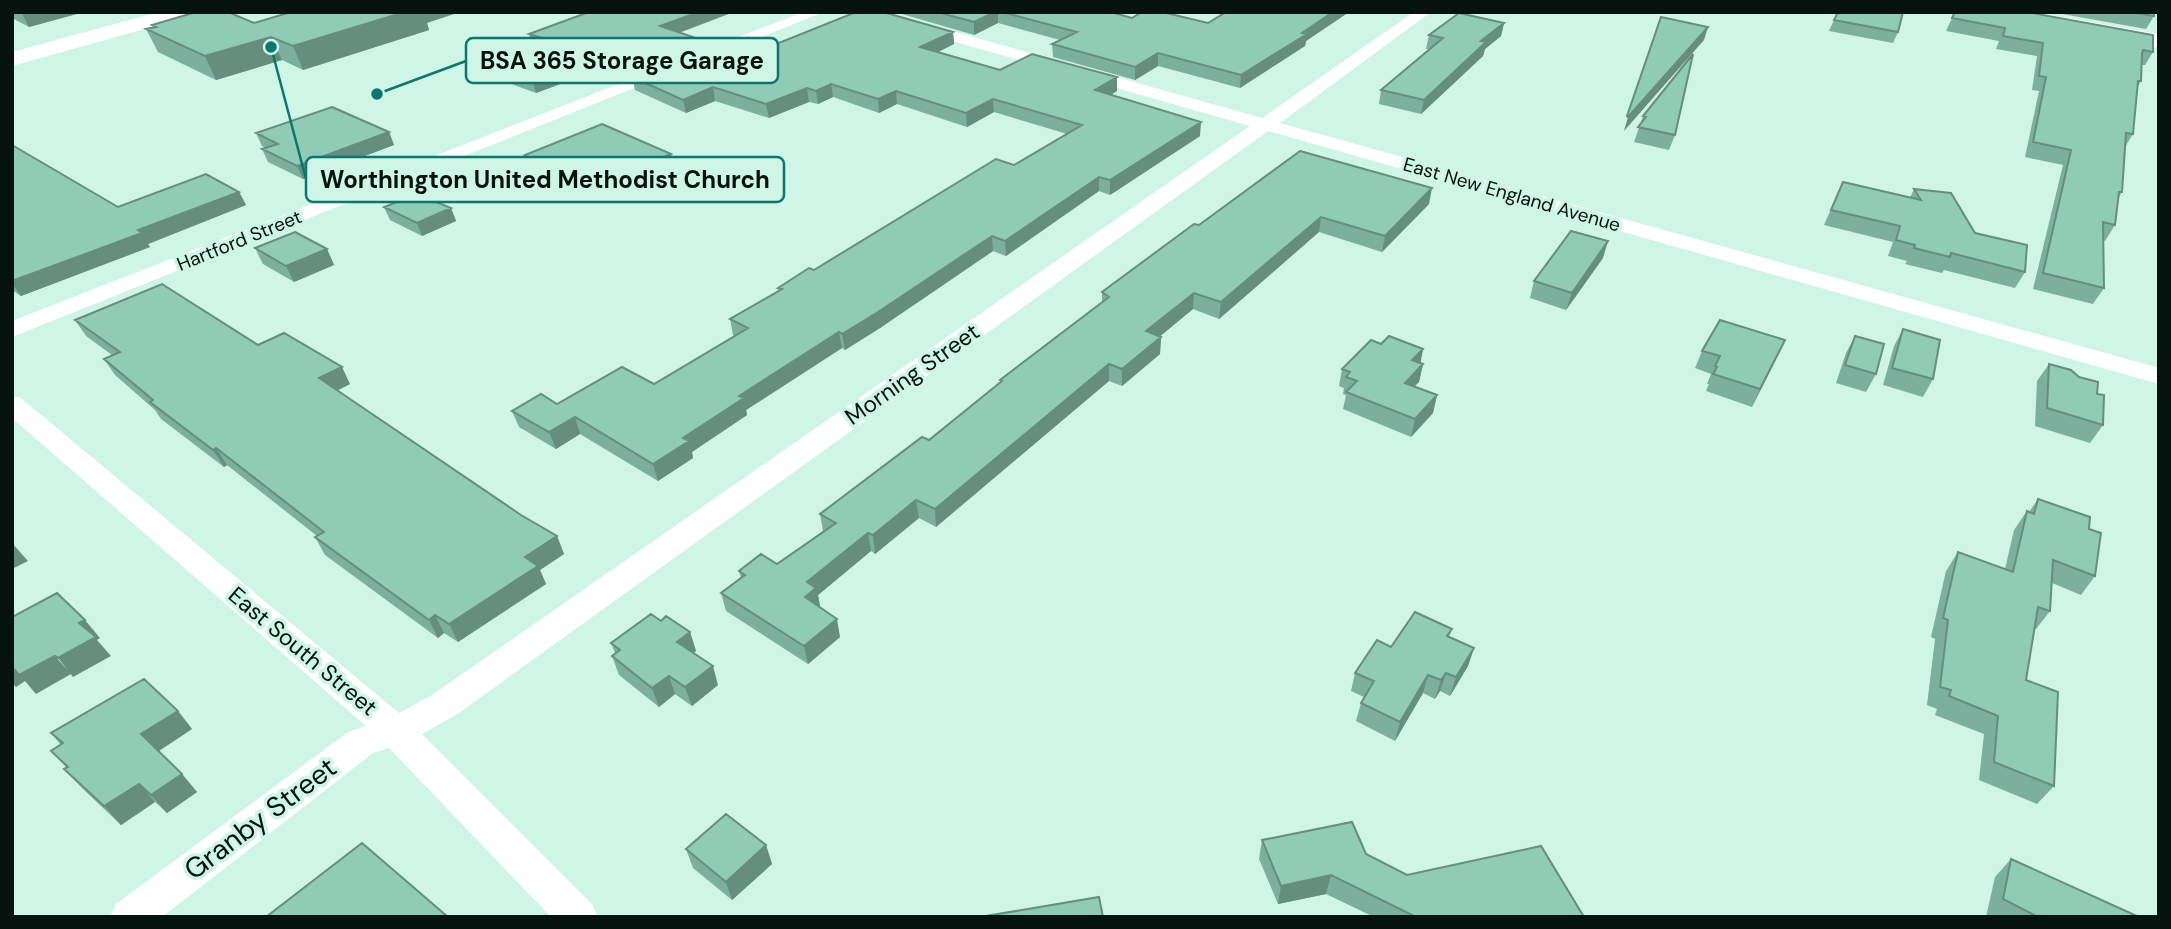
<svg xmlns="http://www.w3.org/2000/svg" width="2171" height="929" viewBox="0 0 2171 929" font-family="'DM Sans',sans-serif">
<style>
.lines{fill:none;stroke-linecap:round;stroke-linejoin:round}
.minor{fill:#fff;fill-rule:evenodd}
.primary{fill:#fff;fill-rule:evenodd}
.wall{fill:#7caf9d}
.shaded-wall{fill:#658e7f}
.building{fill:#90cbb6;stroke:#658e7f;stroke-width:2}
.labels{text-anchor:middle;stroke-width:7;stroke-linejoin:round;paint-order:stroke}
.far-street-label{font-size:19px;fill:#06130f;stroke:#cef5e6}
.street-label{font-size:23px;fill:#06130f;stroke:#cef5e6}
.near-street-label{font-size:28px;fill:#06130f;stroke:#cef5e6}
.leader{fill:none;stroke:#0f766e;stroke-width:2.5}
.callout-dot{fill:#0f766e;stroke:#cef5e6;stroke-width:2.5}
.callout{fill:#cef5e6;stroke:#0f766e;stroke-width:2.5}
.callout-label{font-size:24px;text-anchor:middle;font-weight:bold;fill:#06130f}
</style>
<rect width="100%" height="100%" fill="#cef5e6"/>
<g class="lines">
<path class="minor" d="M 803,12 L 824,12 L 12,337 L 12,321 Z
M 859,12 L 884,12 L 1262,118 L 1414,12 L 1431,12 L 1280,123 L 2159,368 L 2159,384 L 1268,131 L 456,715 L 422,734 L 592,904 L 598,917 L 551,917 L 389,748 L 373,753 L 162,917 L 110,917 L 116,904 L 348,732 L 366,726 L 12,418 L 12,396 L 21,398 L 399,713 L 432,695 L 1250,126 L 861,15 Z"/>
<path class="primary" d="M 159,12 L 194,12 L 191,16 L 12,66 L 12,52 Z
M 1987,12 L 2034,12 L 2159,34 L 2159,48 L 1997,18 L 1990,16 Z"/>
</g>
<path class="wall" d="M 12,12 L 84,12 L 29,27 L 12,18 Z
M 895,12 L 1110,12 L 1132,18 L 1208,23 L 1226,12 L 1349,12 L 1306,41 L 1305,46 L 1240,88 L 1158,66 L 1135,80 L 1053,57 L 1052,44 L 1060,40 L 998,23 L 974,35 Z
M 1955,12 L 2153,52 L 2145,65 L 2141,65 L 2141,81 L 2138,86 L 2133,134 L 2125,147 L 2122,192 L 2119,197 L 2115,225 L 2105,241 L 2103,240 L 2104,288 L 2093,304 L 2033,289 L 2063,165 L 2025,157 L 2039,91 L 2032,90 L 2037,56 L 1996,49 L 1999,41 L 1946,31 Z
M 2051,12 L 2154,12 L 2154,16 L 2146,29 Z
M 1834,20 L 1898,32 L 1893,43 L 1829,31 Z
M 254,23 L 427,23 L 429,30 L 303,70 L 282,60 L 216,80 L 158,52 L 146,29 L 153,27 L 152,25 Z
M 1504,23 L 1501,36 L 1485,49 L 1483,56 L 1421,114 L 1379,104 L 1381,90 L 1429,49 L 1426,49 L 1429,35 Z
M 680,32 L 696,38 L 698,50 L 617,82 L 595,71 L 536,93 L 482,73 L 478,60 L 531,42 L 529,34 Z
M 953,32 L 954,44 L 938,52 L 1000,70 L 1117,77 L 1117,91 L 1110,95 L 1200,136 L 1110,195 L 1099,191 L 1006,256 L 993,251 L 880,328 L 845,350 L 842,348 L 746,410 L 747,415 L 692,452 L 693,458 L 658,481 L 580,434 L 556,449 L 519,427 L 512,411 L 557,404 L 654,384 L 735,336 L 733,335 L 730,319 L 779,291 L 778,288 L 814,270 L 1014,165 L 1067,134 L 994,112 L 967,127 L 897,104 L 879,113 L 833,97 L 818,104 L 809,102 L 769,118 L 715,101 L 686,113 L 635,90 L 632,77 L 744,53 L 774,45 Z
M 1693,54 L 1675,135 L 1669,150 L 1634,142 L 1643,116 Z
M 389,132 L 394,145 L 303,179 L 268,162 L 262,149 L 266,148 L 262,146 L 256,133 Z
M 12,145 L 118,207 L 239,192 L 246,205 L 148,244 L 150,247 L 21,296 L 12,290 Z
M 671,154 L 674,168 L 662,173 L 663,176 L 605,201 L 530,169 L 525,155 Z
M 1843,182 L 1910,198 L 1914,189 L 1975,233 L 2025,272 L 2015,288 L 1944,270 L 1942,273 L 1905,264 L 1907,261 L 1888,256 L 1893,242 L 1824,225 Z
M 1429,204 L 1382,252 L 1319,232 L 1219,319 L 1193,309 L 1160,336 L 1161,337 L 1160,354 L 1122,386 L 1109,381 L 936,527 L 919,518 L 875,554 L 871,551 L 818,595 L 820,606 L 819,607 L 840,637 L 808,664 L 726,611 L 721,593 L 741,578 L 739,571 L 777,564 L 823,531 L 820,514 L 929,440 L 1000,382 L 1000,380 L 1102,302 L 1102,292 L 1199,225 Z
M 384,207 L 451,208 L 456,221 L 422,236 L 390,220 Z
M 255,248 L 327,249 L 334,265 L 294,282 L 263,264 Z
M 1603,258 L 1566,310 L 1530,298 L 1534,281 Z
M 75,320 L 258,345 L 350,384 L 337,391 L 521,515 L 557,536 L 564,554 L 540,570 L 546,584 L 458,642 L 444,633 L 438,638 L 325,555 L 315,537 L 317,536 L 227,465 L 224,467 L 161,419 L 155,410 L 115,375 L 104,359 L 112,355 L 86,336 Z
M 1903,329 L 1933,379 L 1923,397 L 1883,385 L 1894,346 Z
M 1855,336 L 1876,374 L 1866,392 L 1836,383 L 1846,353 Z
M 1785,340 L 1752,407 L 1706,391 L 1709,384 L 1707,384 L 1711,374 L 1695,368 L 1702,351 Z
M 1381,344 L 1423,349 L 1420,363 L 1423,364 L 1419,382 L 1414,386 L 1437,395 L 1433,413 L 1411,437 L 1343,409 L 1346,395 L 1343,394 L 1344,388 L 1339,386 L 1342,369 Z
M 2049,364 L 2103,425 L 2090,443 L 2035,426 L 2037,381 Z
M 2038,499 L 2089,529 L 2095,576 L 2081,595 L 2052,583 L 2050,611 L 2036,629 L 2035,629 L 2026,680 L 2054,786 L 2037,804 L 1979,780 L 1984,734 L 1935,715 L 1937,709 L 1927,705 L 1935,639 L 1931,637 L 1946,571 L 1958,552 L 2005,569 L 2014,530 L 2027,511 L 2029,512 Z
M 661,621 L 690,632 L 696,651 L 693,653 L 718,685 L 692,706 L 675,694 L 659,707 L 619,675 L 612,656 L 615,653 L 611,643 Z
M 1452,629 L 1449,637 L 1474,648 L 1468,666 L 1450,696 L 1440,691 L 1435,699 L 1423,693 L 1395,741 L 1356,721 L 1361,703 L 1364,697 L 1351,691 L 1355,673 Z
M 178,711 L 192,729 L 159,751 L 182,774 L 197,792 L 167,813 L 155,802 L 121,825 L 81,787 L 64,769 L 66,767 L 51,751 L 61,745 L 51,733 Z
M 1262,840 L 1366,854 L 1407,875 L 1584,917 L 1374,917 L 1326,894 L 1278,904 L 1259,859 Z
M 766,845 L 772,864 L 732,900 L 693,868 L 686,849 Z
M 2011,859 L 2139,917 L 1986,917 L 1995,877 Z"/>
<path class="shaded-wall" d="M 21,12 L 84,12 L 29,27 Z
M 405,12 L 460,12 L 427,23 L 429,30 L 303,70 L 293,46 Z
M 699,12 L 734,12 L 663,39 L 660,26 Z
M 995,12 L 998,12 L 998,23 L 974,35 L 974,22 Z
M 1333,12 L 1349,12 L 1306,41 L 1305,46 L 1240,88 L 1241,75 Z
M 1504,23 L 1501,36 L 1485,49 L 1483,56 L 1421,114 L 1424,100 L 1481,41 Z
M 1708,27 L 1704,40 L 1624,131 L 1628,117 Z
M 953,32 L 954,44 L 922,60 L 920,47 Z
M 271,37 L 282,60 L 216,80 L 205,56 Z
M 696,38 L 698,50 L 617,82 L 614,69 Z
M 1158,53 L 1158,66 L 1135,80 L 1135,67 Z
M 591,58 L 595,71 L 536,93 L 532,80 Z
M 1117,77 L 1117,91 L 1095,104 L 1095,90 Z
M 831,84 L 833,97 L 818,104 L 816,91 Z
M 713,87 L 715,101 L 686,113 L 683,100 Z
M 807,88 L 809,102 L 769,118 L 766,104 Z
M 896,91 L 897,104 L 879,113 L 878,99 Z
M 993,99 L 994,112 L 967,127 L 966,113 Z
M 1201,122 L 1200,136 L 1110,195 L 1110,180 Z
M 389,132 L 394,145 L 303,179 L 297,166 Z
M 671,154 L 674,168 L 662,173 L 663,176 L 605,201 L 601,186 Z
M 1099,177 L 1099,191 L 1006,256 L 1005,241 Z
M 1432,188 L 1429,204 L 1382,252 L 1385,236 Z
M 239,192 L 246,205 L 148,244 L 150,247 L 21,296 L 12,283 L 12,281 L 138,230 Z
M 451,208 L 456,221 L 422,236 L 417,223 Z
M 1321,217 L 1319,232 L 1219,319 L 1221,302 Z
M 992,236 L 993,251 L 880,328 L 845,350 L 842,334 Z
M 1608,241 L 1603,258 L 1566,310 L 1572,293 Z
M 327,249 L 334,265 L 294,282 L 286,266 Z
M 1194,293 L 1193,309 L 1146,348 L 1146,331 Z
M 839,332 L 842,348 L 746,410 L 747,415 L 692,452 L 693,458 L 658,481 L 653,464 L 683,438 L 739,396 Z
M 1161,337 L 1160,354 L 1122,386 L 1122,369 Z
M 1785,340 L 1777,357 L 1752,407 L 1760,389 Z
M 1423,349 L 1420,366 L 1412,360 Z
M 1109,364 L 1109,381 L 936,527 L 935,509 Z
M 1423,364 L 1419,382 L 1401,400 L 1405,383 Z
M 342,367 L 350,384 L 327,395 L 319,378 Z
M 1437,395 L 1433,413 L 1411,437 L 1415,419 Z
M 575,417 L 580,434 L 556,449 L 549,432 Z
M 216,448 L 227,465 L 224,467 L 213,450 Z
M 916,500 L 919,518 L 875,554 L 873,535 Z
M 868,533 L 871,551 L 818,595 L 820,606 L 809,615 L 805,597 L 807,582 Z
M 557,536 L 564,554 L 540,570 L 546,584 L 458,642 L 449,624 L 525,557 Z
M 12,543 L 28,561 L 12,569 Z
M 435,615 L 444,633 L 438,638 L 429,620 Z
M 837,619 L 840,637 L 808,664 L 804,646 Z
M 85,620 L 100,638 L 97,640 L 111,656 L 73,677 L 58,658 L 79,623 Z
M 690,632 L 696,651 L 683,661 L 677,642 Z
M 1474,648 L 1468,666 L 1450,696 L 1456,677 Z
M 55,656 L 71,674 L 36,694 L 25,681 L 16,687 L 12,683 L 12,667 Z
M 713,666 L 718,685 L 692,706 L 685,687 Z
M 1446,673 L 1440,691 L 1435,699 L 1441,680 Z
M 1428,675 L 1423,693 L 1395,741 L 1400,722 Z
M 669,676 L 675,694 L 659,707 L 652,688 Z
M 178,711 L 192,729 L 157,752 L 141,734 Z
M 182,774 L 197,792 L 167,813 L 151,795 Z
M 139,784 L 155,802 L 121,825 L 104,806 Z
M 766,845 L 772,864 L 732,900 L 726,882 Z
M 1331,875 L 1326,894 L 1278,904 L 1281,886 Z"/>
<path class="building" d="M 196,12 L 228,12 L 254,23 L 291,12 L 405,12 L 293,46 L 271,37 L 205,56 L 146,29 L 156,27 L 152,25 Z
M 589,12 L 699,12 L 660,26 L 696,38 L 614,69 L 591,58 L 532,80 L 478,60 L 542,38 L 529,34 Z
M 856,12 L 883,12 L 953,32 L 920,47 L 1000,70 L 1032,54 L 1117,77 L 1095,90 L 1201,122 L 1110,180 L 1099,177 L 1005,241 L 992,236 L 878,312 L 842,334 L 839,332 L 739,396 L 744,398 L 683,438 L 689,441 L 653,464 L 575,417 L 549,432 L 512,411 L 541,394 L 557,404 L 622,367 L 654,384 L 748,328 L 730,319 L 782,289 L 778,288 L 809,268 L 814,270 L 996,159 L 1014,165 L 1082,125 L 993,99 L 966,113 L 896,91 L 878,99 L 831,84 L 816,91 L 807,88 L 766,104 L 713,87 L 683,100 L 632,77 L 716,44 L 744,53 L 768,43 L 774,45 Z
M 937,12 L 995,12 L 974,22 Z
M 1002,12 L 1110,12 L 1132,18 L 1142,12 L 1162,12 L 1208,23 L 1226,12 L 1333,12 L 1302,33 L 1307,34 L 1241,75 L 1158,53 L 1135,67 L 1052,44 L 1077,32 Z
M 1838,12 L 1903,12 L 1898,32 L 1834,20 Z
M 1955,12 L 2027,12 L 2153,35 L 2153,52 L 2143,50 L 2142,54 L 2141,81 L 2138,81 L 2133,134 L 2126,133 L 2122,192 L 2119,192 L 2115,225 L 2103,222 L 2104,288 L 2043,273 L 2071,150 L 2033,142 L 2046,77 L 2039,76 L 2043,43 L 2003,36 L 2005,28 L 1952,18 Z
M 2130,12 L 2154,12 L 2154,16 Z
M 1459,13 L 1504,23 L 1481,41 L 1486,42 L 1424,100 L 1381,90 L 1443,38 L 1429,35 Z
M 1661,17 L 1708,27 L 1628,117 L 1627,116 Z
M 1693,54 L 1675,135 L 1638,127 L 1646,117 L 1643,116 Z
M 332,107 L 389,132 L 297,166 L 262,149 L 278,144 L 256,133 Z
M 602,124 L 671,154 L 656,160 L 659,162 L 601,186 L 525,155 Z
M 12,145 L 118,207 L 206,174 L 239,192 L 138,230 L 142,233 L 12,281 Z
M 1300,151 L 1432,188 L 1385,236 L 1321,217 L 1221,302 L 1194,293 L 1146,331 L 1161,337 L 1122,369 L 1109,364 L 935,509 L 916,500 L 873,535 L 868,533 L 807,582 L 816,588 L 805,597 L 837,619 L 804,646 L 721,593 L 745,575 L 739,571 L 761,554 L 777,564 L 836,523 L 820,514 L 922,437 L 929,440 L 1002,381 L 1000,380 L 1109,297 L 1102,292 L 1194,224 L 1199,225 Z
M 1843,182 L 1921,200 L 1914,189 L 1951,193 L 1975,233 L 2027,245 L 2025,272 L 1951,253 L 1950,257 L 1914,248 L 1915,245 L 1896,240 L 1900,226 L 1831,210 Z
M 417,194 L 451,208 L 417,223 L 384,207 Z
M 1571,231 L 1608,241 L 1572,293 L 1534,281 Z
M 295,232 L 327,249 L 286,266 L 255,248 Z
M 162,284 L 258,345 L 284,333 L 342,367 L 319,378 L 521,515 L 557,536 L 525,557 L 538,566 L 449,624 L 435,615 L 429,620 L 315,537 L 324,532 L 216,448 L 213,450 L 150,402 L 153,400 L 104,359 L 120,352 L 75,320 Z
M 1720,320 L 1785,340 L 1760,389 L 1713,374 L 1717,367 L 1715,366 L 1720,356 L 1702,351 Z
M 1903,329 L 1940,340 L 1933,379 L 1892,368 Z
M 1389,336 L 1423,349 L 1412,360 L 1423,364 L 1405,383 L 1437,395 L 1415,419 L 1346,392 L 1357,381 L 1346,377 L 1350,372 L 1342,369 L 1371,340 L 1381,344 Z
M 1855,336 L 1884,344 L 1876,374 L 1845,365 Z
M 2049,364 L 2071,370 L 2079,377 L 2098,382 L 2097,394 L 2104,395 L 2103,425 L 2047,408 Z
M 2038,499 L 2090,517 L 2089,529 L 2101,533 L 2095,576 L 2053,560 L 2050,611 L 2038,607 L 2026,680 L 2058,692 L 2054,786 L 1994,762 L 1998,716 L 1949,696 L 1951,690 L 1940,687 L 1948,620 L 1943,618 L 1958,552 L 2013,572 L 2027,511 L 2034,514 Z
M 57,593 L 85,620 L 79,623 L 96,637 L 58,658 L 55,656 L 19,675 L 12,667 L 12,617 Z
M 1415,612 L 1452,629 L 1447,636 L 1474,648 L 1456,677 L 1446,673 L 1441,680 L 1428,675 L 1400,722 L 1361,703 L 1374,681 L 1355,673 L 1377,640 L 1391,647 Z
M 651,614 L 661,621 L 666,616 L 690,632 L 677,642 L 713,666 L 685,687 L 669,676 L 652,688 L 612,656 L 620,650 L 611,643 Z
M 144,679 L 178,711 L 141,734 L 182,774 L 151,795 L 139,784 L 104,806 L 64,769 L 68,767 L 51,751 L 63,743 L 51,733 Z
M 726,814 L 766,845 L 726,882 L 686,849 Z
M 1352,822 L 1366,854 L 1407,875 L 1541,846 L 1584,917 L 1416,917 L 1331,875 L 1281,886 L 1262,840 Z
M 362,843 L 448,917 L 266,917 Z
M 2011,859 L 2139,917 L 2038,917 L 2003,899 Z
M 1099,897 L 1103,917 L 980,917 Z"/>
<g class="labels">
<g class="far-street-label">
<text transform="translate(1512 194) rotate(16)" y="7">East New England Avenue</text>
<text transform="translate(239 240) rotate(-22)" y="7">Hartford Street</text>
</g>
<g class="street-label">
<text transform="translate(912 374) rotate(-35)" y="8">Morning Street</text>
<text transform="translate(303 651) rotate(40)" y="8">East South Street</text>
</g>
<g class="near-street-label">
<text transform="translate(260 818) rotate(-37)" y="10">Granby Street</text>
</g>
</g>
<path class="leader" d="M377 94L466 61M271 47L306 179"/>
<g class="callout-dot">
<circle cx="377" cy="94" r="7"/>
<circle cx="271" cy="47" r="7"/>
</g>
<g class="callout">
<rect x="466" y="38" width="312" height="45" rx="7"/>
<rect x="306" y="157" width="478" height="45" rx="7"/>
</g>
<g class="callout-label">
<text x="622" y="69">BSA 365 Storage Garage</text>
<text x="545" y="188">Worthington United Methodist Church</text>
</g>
<rect width="2171" height="929" fill="none" stroke="#06130f" stroke-width="28"/>
</svg>
